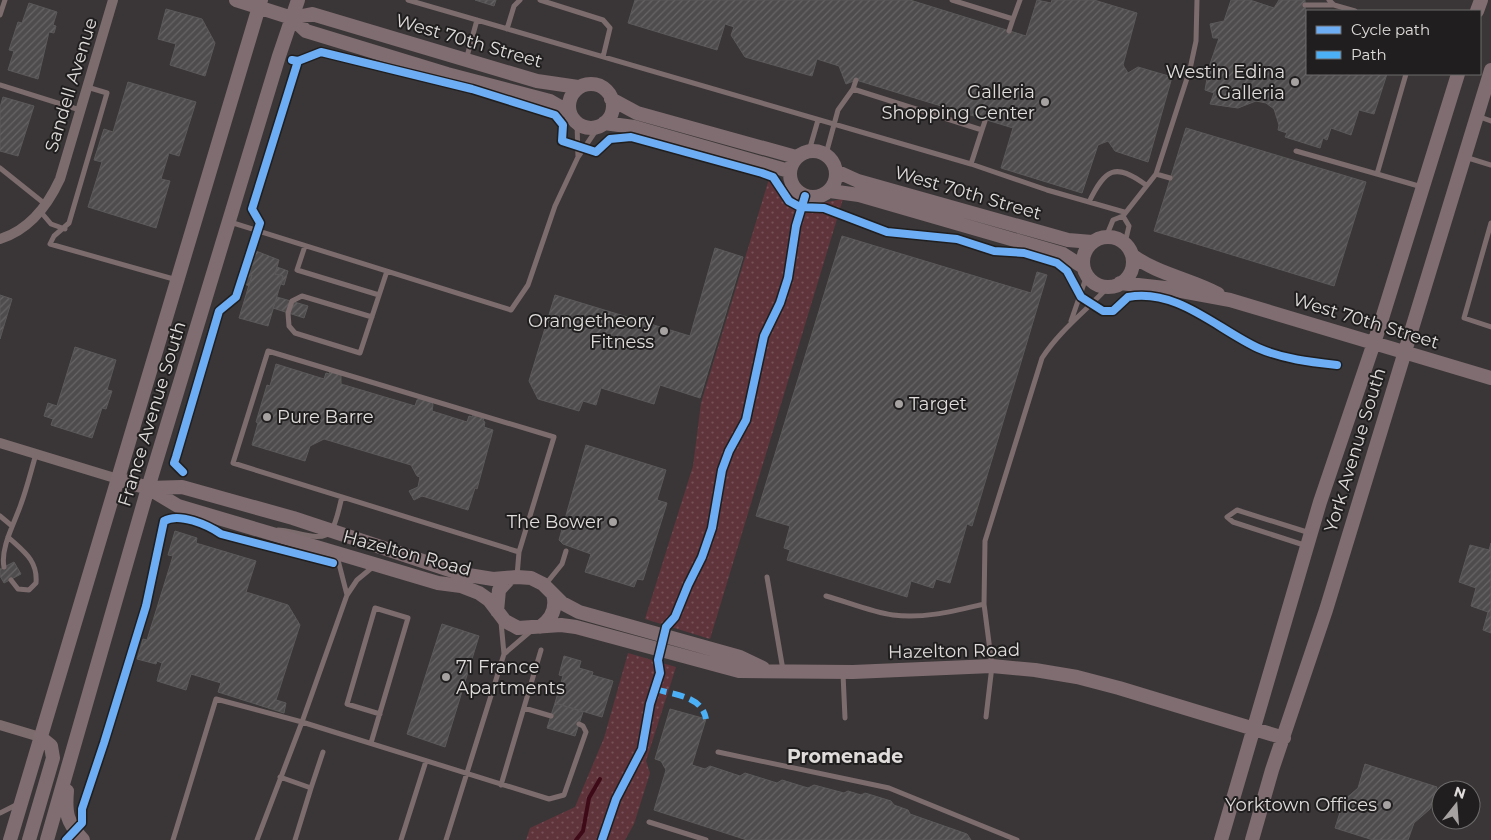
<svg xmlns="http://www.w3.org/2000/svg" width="1491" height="840" viewBox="0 0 1491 840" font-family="Montserrat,sans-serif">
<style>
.park{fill:url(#park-dots)}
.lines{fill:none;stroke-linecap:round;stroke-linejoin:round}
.stream{stroke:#3e0a18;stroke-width:4}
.building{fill:url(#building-hatch);stroke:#5b5959}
.lane{stroke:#7d6c6e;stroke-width:5}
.street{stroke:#7d6c6e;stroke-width:10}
.secondary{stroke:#806d71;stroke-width:14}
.quiet{stroke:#4cb0f7;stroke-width:6;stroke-dasharray:12 6;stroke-linecap:butt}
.cycleway-casing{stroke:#201e1e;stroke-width:11}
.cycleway{stroke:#6dadf4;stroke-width:8}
.poi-dot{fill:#a6a2a2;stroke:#201e1e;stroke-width:2}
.labels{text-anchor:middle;stroke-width:4;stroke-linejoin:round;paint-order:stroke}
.street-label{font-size:18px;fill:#e0dcdc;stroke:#201e1e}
.poi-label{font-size:18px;fill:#e0dcdc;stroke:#201e1e;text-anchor:end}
.neighbourhood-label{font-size:19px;font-weight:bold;fill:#e0dcdc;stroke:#201e1e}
</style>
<defs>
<pattern id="park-dots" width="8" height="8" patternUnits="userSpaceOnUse" patternTransform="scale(1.25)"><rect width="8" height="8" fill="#60343b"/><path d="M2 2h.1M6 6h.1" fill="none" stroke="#765157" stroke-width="1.8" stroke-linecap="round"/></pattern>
<pattern id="building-hatch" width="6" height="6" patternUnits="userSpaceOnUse" patternTransform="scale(1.25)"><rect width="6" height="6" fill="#4f4c4d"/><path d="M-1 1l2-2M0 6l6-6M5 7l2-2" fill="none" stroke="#686566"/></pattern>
</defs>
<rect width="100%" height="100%" fill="#3a3637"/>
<path class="park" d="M 769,179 L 790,195 L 815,204 L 843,199 L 710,639 L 645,619 L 693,466 L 701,403 Z
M 628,653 L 676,667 L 646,761 L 650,773 L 634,824 L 625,840 L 526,840 L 530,828 L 575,807 L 604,738 Z"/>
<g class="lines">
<path class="stream" d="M 576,840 L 583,831 L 589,798 L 600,779"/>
</g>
<path class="building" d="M 475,0 L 496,0 L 494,6 Z
M 635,0 L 910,0 L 1026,36 L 1037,0 L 1051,3 L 1052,0 L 1094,0 L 1137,13 L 1123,65 L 1128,73 L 1138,67 L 1172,77 L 1148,162 L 1115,151 L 1108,141 L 1098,145 L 1082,193 L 1001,168 L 1013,128 L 856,80 L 846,84 L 839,66 L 817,59 L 812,76 L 745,57 L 731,35 L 734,27 L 725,24 L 717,50 L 628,23 Z
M 1231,0 L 1250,0 L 1274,8 L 1279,0 L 1305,0 L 1307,74 L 1387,74 L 1374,114 L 1359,110 L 1351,135 L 1331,128 L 1327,140 L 1323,138 L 1320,148 L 1285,137 L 1287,133 L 1278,130 L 1279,125 L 1274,109 L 1266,103 L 1256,101 L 1238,108 L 1210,104 L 1214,93 L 1205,90 L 1209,67 L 1219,38 L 1213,38 L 1210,24 L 1224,21 Z
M 29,3 L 57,12 L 53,25 L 56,26 L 54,33 L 49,32 L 38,79 L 8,70 L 14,51 L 9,50 L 18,22 L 22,23 Z
M 166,9 L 202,19 L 215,43 L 205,76 L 170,65 L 176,44 L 158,39 Z
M 128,82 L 196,102 L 179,156 L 169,153 L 161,179 L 170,181 L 156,228 L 88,207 L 102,162 L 94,160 L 104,129 L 113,132 Z
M 3,97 L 34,106 L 18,156 L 0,151 L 0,107 Z
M 1186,128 L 1366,182 L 1334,286 L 1154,231 Z
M 842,236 L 1031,293 L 1037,272 L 1047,275 L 972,526 L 967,524 L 950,583 L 936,579 L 933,588 L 911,581 L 907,597 L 787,560 L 790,550 L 784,548 L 790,526 L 756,516 Z
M 715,248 L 743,257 L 700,398 L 660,385 L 654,404 L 601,388 L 596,405 L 583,401 L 579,411 L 538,399 L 529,381 L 555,295 L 690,336 Z
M 256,251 L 279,260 L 275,274 L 283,276 L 268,326 L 239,318 L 252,275 L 249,274 Z
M 248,263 L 252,264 L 249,274 L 252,275 L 249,286 L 242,283 Z
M 277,267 L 288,271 L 284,285 L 281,284 L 283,276 L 275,274 Z
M 0,295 L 12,299 L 0,339 Z
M 277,297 L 308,306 L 304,318 L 273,308 Z
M 75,347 L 116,360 L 107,390 L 112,391 L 106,409 L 102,408 L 92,438 L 51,425 L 53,419 L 44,416 L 48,403 L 57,406 Z
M 276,364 L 324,379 L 326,373 L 329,374 L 330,371 L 341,375 L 341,384 L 415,406 L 417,400 L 420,399 L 432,402 L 433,405 L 432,411 L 467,422 L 469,416 L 472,417 L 473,415 L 484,418 L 483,421 L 485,422 L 484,427 L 493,430 L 477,489 L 475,488 L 468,510 L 422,496 L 414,500 L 409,491 L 418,487 L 420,477 L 417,476 L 411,465 L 324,439 L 310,446 L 305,461 L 252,445 L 258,423 L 256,422 L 267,385 L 270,386 Z
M 586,445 L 666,470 L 657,500 L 667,503 L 643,580 L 637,579 L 634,587 L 585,572 L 591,554 L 563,544 L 559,540 Z
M 175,531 L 197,538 L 196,543 L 256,561 L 246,592 L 288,605 L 300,625 L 276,700 L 286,703 L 284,713 L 218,692 L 221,683 L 191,674 L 186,690 L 157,681 L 162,663 L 157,661 L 156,664 L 137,659 L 143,639 L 147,640 L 173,556 L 168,555 Z
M 1491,543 L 1491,633 L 1483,630 L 1488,612 L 1471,606 L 1476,588 L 1459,582 L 1470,545 L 1489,550 Z
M 14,562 L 21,574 L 4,583 L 0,576 L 0,569 Z
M 442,624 L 479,636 L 445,747 L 407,734 Z
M 564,656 L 581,661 L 579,668 L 593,672 L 592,675 L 613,681 L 602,717 L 555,703 L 563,676 L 559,675 Z
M 555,703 L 583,712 L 575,736 L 547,728 Z
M 670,709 L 706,719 L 692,765 L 705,769 L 710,766 L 740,776 L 745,773 L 777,783 L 782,780 L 808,788 L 814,785 L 844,793 L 848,791 L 861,795 L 865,793 L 891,801 L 894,805 L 908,810 L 910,814 L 967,834 L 971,840 L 747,840 L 654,810 L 666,770 L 661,761 L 655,759 Z
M 1365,764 L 1437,787 L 1430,809 L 1414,823 L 1408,840 L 1373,840 L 1335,828 L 1344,800 L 1358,788 Z"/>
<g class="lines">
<path class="lane" d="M 408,0 L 971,164 L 1047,190 L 1124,212
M 540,0 L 603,20 L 610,28 L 603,57
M 952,0 L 1013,19 L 1020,0
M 1329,0 L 1334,5 L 1355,11
M 1305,5 L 1334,5
M 0,15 L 5,0
M 507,29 L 514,6 L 520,0
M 1009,31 L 1013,19
M 466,60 L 477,20
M 1406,74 L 1377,174 L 1422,187
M 0,85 L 80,110
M 87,87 L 107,93 L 69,223 L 54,236 L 50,244 L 177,280
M 853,89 L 856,80
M 1477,116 L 1491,121
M 577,123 L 578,157
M 982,130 L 985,121
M 809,151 L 818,120
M 1296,151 L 1377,174
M 826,154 L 838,110 L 853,89 L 982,130 L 971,164
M 1465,157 L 1491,165
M 0,168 L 45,204
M 1156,174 L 1170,178
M 1089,202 C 1105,169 1115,162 1146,185
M 40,211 L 51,224 L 65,229
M 1123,216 L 1129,226 L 1125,243
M 230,222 L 511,310 L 528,285 L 555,206 L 578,157 L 599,126
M 1491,223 L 1464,318 L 1491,327
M 1106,237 L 1113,220 L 1123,216 L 1156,174 L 1190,69 L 1196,41 L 1197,0
M 305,246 L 297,270 L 379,295
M 372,317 L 302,296 L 292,301 L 288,313 L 289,326 L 295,333 L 360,353 L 387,271
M 1071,321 L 1087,275
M 268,351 L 554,437 L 519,552 L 233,463 Z
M 0,516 L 12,526
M 278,530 C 293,530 322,544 331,531 C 337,522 339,507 342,497
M 8,537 C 23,551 38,560 36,583 L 29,590 L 18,589 L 11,580
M 1307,546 L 1233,522 L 1227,517 L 1237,510 L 1310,533
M 337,556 L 347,595 L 357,580 L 374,566
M 4,567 C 0,548 15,522 21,504 C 27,488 31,471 36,454
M 517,576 L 519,552
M 767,577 L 783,670
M 545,585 L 562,564 L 566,551
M 347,595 L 302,722 L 549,799 L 564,795 L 586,732 L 583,726 L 579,724
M 826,596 C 848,602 871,612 893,615 C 924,619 954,611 984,604
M 501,622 L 504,654 L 532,630
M 843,674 L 845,718
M 524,708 L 551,716
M 986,717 L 992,666 L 984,604 L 985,541 L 1042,358 C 1060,330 1086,311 1108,287
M 371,743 L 408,618 L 375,608 L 347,704 L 380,714
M 718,752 L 889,788 L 1017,840
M 280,777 L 311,788 L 323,752
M 501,785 L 541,650
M 0,813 L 18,804
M 649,822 L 706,840
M 173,840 L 216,699 L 302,722 L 257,840
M 295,840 L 311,788
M 401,840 L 426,761
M 446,840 L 504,654"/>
<path class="street" d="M 0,239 C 29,230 48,205 60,179 L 113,0
M 0,443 L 118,479
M 0,725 L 40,737"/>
<path class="secondary" d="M 236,0 L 292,18 L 312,14 L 537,81 L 578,87
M 1477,11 L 1481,0
M 292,18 L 306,31 L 447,74 L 550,101 L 569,112
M569 106a22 22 0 1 1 44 0a22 22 0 1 1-44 0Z
M 611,99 L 637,113 L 796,157
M 604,123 L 634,127 L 789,171
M790 174a23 23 0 1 1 46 0a23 23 0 1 1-46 0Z
M 836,171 L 858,181 L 1068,240 L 1092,242
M 830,191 L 859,195 L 1063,254 L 1083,267
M1083 262a25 25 0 1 1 50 0a25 25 0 1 1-50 0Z
M 1132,255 C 1157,274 1190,279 1218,294
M 1120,283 L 1165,288 L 1230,300 L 1491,378
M 118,479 L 148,488 L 178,506 L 438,583 L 461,586 L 479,593 L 489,600 L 505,621 L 518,628 L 561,625 L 576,627 L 739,671 L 853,672 L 992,666 L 1035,670 L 1077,677 L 1119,688 L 1284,738
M 148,488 L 182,487 L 293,518 L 462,574 L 493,579 L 517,577 L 531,578 L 543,584 L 562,603 L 579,612 L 740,657 L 763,668
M 497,611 L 499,590 L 509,579
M 540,627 C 552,619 557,608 553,594
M 67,791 C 65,814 67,822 83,840
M 10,840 L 261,0
M 29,840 L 53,758 L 51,746 L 40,737
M 47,840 L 148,488 L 279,56 L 298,0
M 1221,840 L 1320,502 L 1380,325 L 1458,74
M 1252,840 L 1272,770 L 1326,610 L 1491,70"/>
<path class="quiet" d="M 655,689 C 675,695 702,696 706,719"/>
<defs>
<path id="cycleway" d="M 292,60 L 298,61 L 321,52 L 472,89 L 555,115 L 563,125 L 562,141 L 596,152 L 610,139 L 631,137 L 762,173 L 773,177 L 789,201 L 800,207 L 824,208 L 887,232 L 957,239 L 994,251 L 1024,253 L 1057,263 L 1067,271 L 1081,297 L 1103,311 L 1113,311 L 1128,297 C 1177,288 1217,329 1258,348 C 1283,359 1310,362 1337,365
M 183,472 L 174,463 L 176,457 L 219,311 L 236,297 L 260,223 L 252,209 L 298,61
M 66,840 L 82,823 L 82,809 L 104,743 L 146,606 L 164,521 C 179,512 208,525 221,534 L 333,563
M 602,840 L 616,799 L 642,749 L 650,704 L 660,673 L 658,660 L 666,627 L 675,617 L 688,585 L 702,557 L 712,528 L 722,470 L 729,451 L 746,420 L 764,336 L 780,303 L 788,278 L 796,226 L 805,196"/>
</defs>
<use href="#cycleway" class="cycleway-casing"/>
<use href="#cycleway" class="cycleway"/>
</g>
<g class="poi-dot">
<circle cx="1295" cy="82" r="5"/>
<circle cx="1045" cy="102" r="5"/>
<circle cx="664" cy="331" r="5"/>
<circle cx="899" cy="404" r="5"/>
<circle cx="267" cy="417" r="5"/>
<circle cx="613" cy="522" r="5"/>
<circle cx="446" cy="677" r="5"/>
<circle cx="1387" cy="805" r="5"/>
</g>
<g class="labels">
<g class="street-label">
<text transform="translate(469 41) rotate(16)" y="6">West 70th Street</text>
<text transform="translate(71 85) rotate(-73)" y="6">Sandell Avenue</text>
<text transform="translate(968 193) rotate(16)" y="6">West 70th Street</text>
<text transform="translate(1366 321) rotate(17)" y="6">West 70th Street</text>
<text transform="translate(152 414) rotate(-73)" y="6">France Avenue South</text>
<text transform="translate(1355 450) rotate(-73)" y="6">York Avenue South</text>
<text transform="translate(407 553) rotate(15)" y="6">Hazelton Road</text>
<text transform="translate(954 651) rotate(-1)" y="6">Hazelton Road</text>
</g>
<g class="poi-label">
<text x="1285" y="78">Westin Edina<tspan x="1285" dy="21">Galleria</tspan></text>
<text x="1035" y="98">Galleria<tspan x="1035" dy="21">Shopping Center</tspan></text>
<text x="654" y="327">Orangetheory<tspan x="654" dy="21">Fitness</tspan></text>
<text x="909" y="410" text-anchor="start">Target</text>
<text x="277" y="423" text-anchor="start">Pure Barre</text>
<text x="603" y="528">The Bower</text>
<text x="456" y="673" text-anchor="start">71 France<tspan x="456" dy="21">Apartments</tspan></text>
<text x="1377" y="811">Yorktown Offices</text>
</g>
<g class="neighbourhood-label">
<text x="845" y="763">Promenade</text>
</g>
</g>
<rect x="1306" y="10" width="175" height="65" fill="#201e1e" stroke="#6d6a6a"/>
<rect x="1316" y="26" width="25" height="8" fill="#6dadf4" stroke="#6d6a6a"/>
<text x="1351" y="35" font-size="15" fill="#e0dcdc">Cycle path</text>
<rect x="1316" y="51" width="25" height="8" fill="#4cb0f7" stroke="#6d6a6a"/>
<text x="1351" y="60" font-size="15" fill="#e0dcdc">Path</text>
<g transform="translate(1456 805) rotate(17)"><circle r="24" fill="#201e1e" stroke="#6d6a6a"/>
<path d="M0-4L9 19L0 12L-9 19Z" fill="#a6a2a2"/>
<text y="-8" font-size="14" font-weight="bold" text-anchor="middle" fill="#e0dcdc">N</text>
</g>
</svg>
